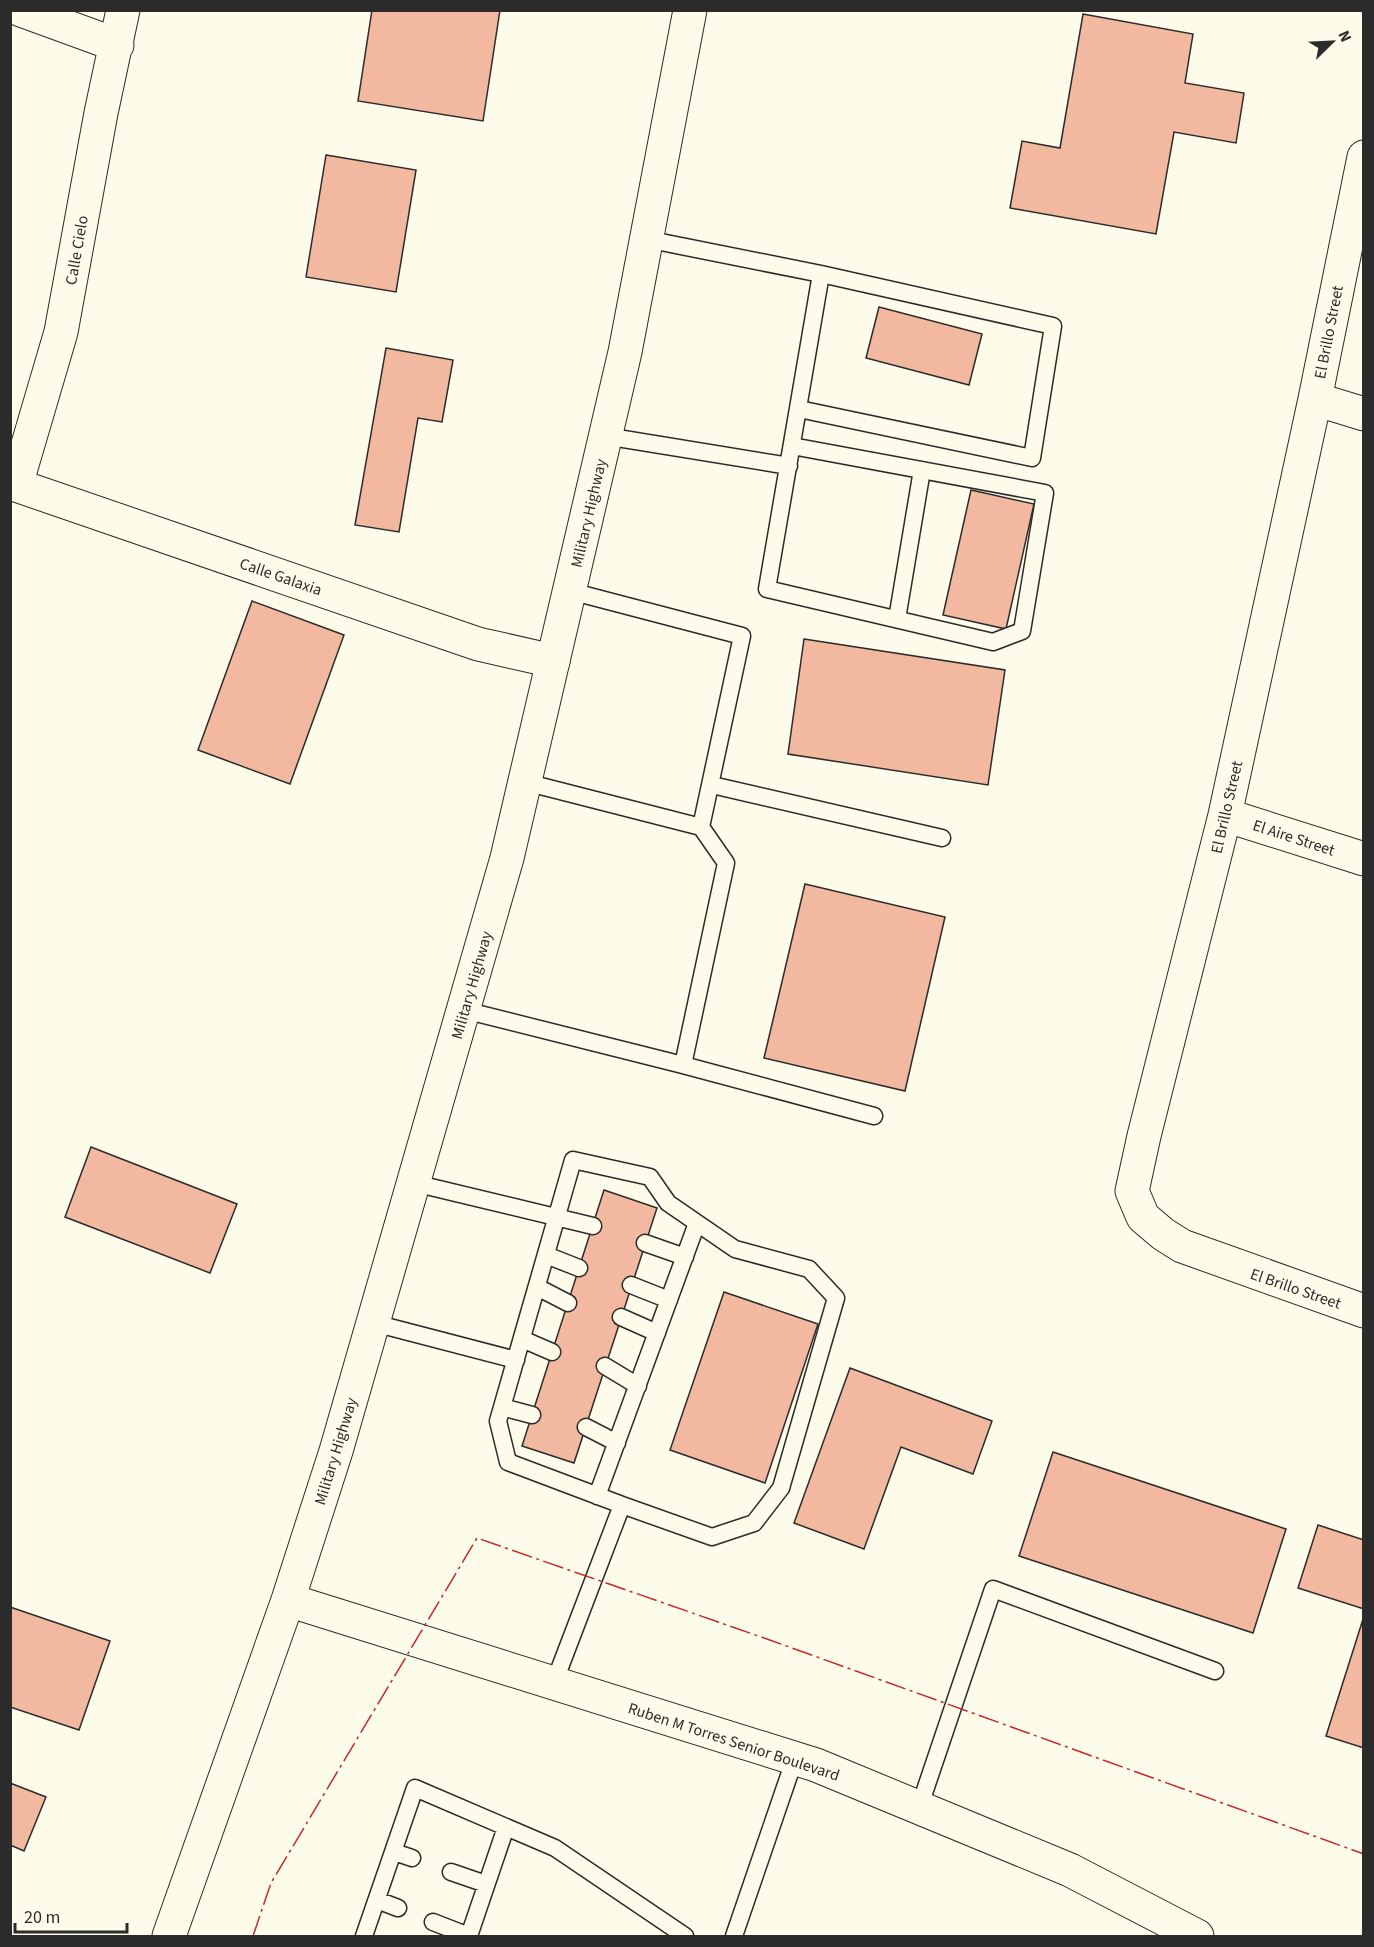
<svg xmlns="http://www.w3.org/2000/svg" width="1374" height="1947" viewBox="0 0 1374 1947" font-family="'Source Sans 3',sans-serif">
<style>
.building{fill:#f2b8a0;stroke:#2b2b2b;stroke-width:1.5}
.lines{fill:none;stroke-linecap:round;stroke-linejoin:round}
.lane-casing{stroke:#2b2b2b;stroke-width:19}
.street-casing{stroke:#2b2b2b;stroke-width:35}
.primary-casing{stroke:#2b2b2b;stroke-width:35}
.lane{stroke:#fdfbea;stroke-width:16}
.street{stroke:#fdfbea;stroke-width:33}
.primary{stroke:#fdfbea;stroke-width:33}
.power{stroke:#c62828;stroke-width:1.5;stroke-dasharray:21 4.5 3 4.5;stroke-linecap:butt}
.labels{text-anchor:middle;stroke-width:4.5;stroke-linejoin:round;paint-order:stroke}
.street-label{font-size:16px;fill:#2b2b2b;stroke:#fdfbea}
</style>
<rect width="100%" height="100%" fill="#fdfbea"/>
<path class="building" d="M 372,10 L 500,10 L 483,121 L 358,101 Z
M 1083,14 L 1193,34 L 1185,83 L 1244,93 L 1236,143 L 1174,132 L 1156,234 L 1010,208 L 1022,141 L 1060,148 Z
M 326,155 L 416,170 L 396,292 L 306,277 Z
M 879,307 L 982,334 L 969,385 L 866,358 Z
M 386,348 L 453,360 L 442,422 L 418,418 L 399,532 L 355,525 Z
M 971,490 L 1034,504 L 1006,629 L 943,615 Z
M 252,601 L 344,635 L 290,784 L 198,750 Z
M 804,639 L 1005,670 L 988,785 L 788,754 Z
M 805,884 L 945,917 L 905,1091 L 764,1058 Z
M 91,1147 L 237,1204 L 210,1273 L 65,1217 Z
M 604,1190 L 657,1208 L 574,1463 L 522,1446 Z
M 724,1292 L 818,1324 L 765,1483 L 670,1450 Z
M 850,1368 L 992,1421 L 973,1474 L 901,1447 L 864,1549 L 794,1523 Z
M 1053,1452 L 1286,1529 L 1253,1633 L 1019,1556 Z
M 1318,1525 L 1364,1540 L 1364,1609 L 1298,1588 Z
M 10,1607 L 110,1641 L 79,1730 L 10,1707 Z
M 1364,1616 L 1364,1748 L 1326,1736 Z
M 10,1783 L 46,1797 L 24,1851 L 10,1845 Z"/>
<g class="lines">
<defs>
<path id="lane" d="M 646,239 L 821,274 L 767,589 L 993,642 L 1022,631 L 1045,493 L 792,446
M 799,409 L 1032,458 L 1053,326 L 821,274
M 605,436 L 789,466
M 897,619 L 922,470
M 525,782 L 701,827 L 742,636 L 570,591
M 712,785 L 942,838
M 464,1010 L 683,1065 L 726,863 L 701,827
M 683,1065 L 874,1116
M 414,1183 L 593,1226
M 645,1243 L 685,1257
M 546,1255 L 579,1268
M 631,1285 L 669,1300
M 537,1287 L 568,1303
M 621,1317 L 657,1333
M 374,1323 L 516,1360
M 522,1339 L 552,1352
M 605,1366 L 638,1386
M 502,1407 L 532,1415
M 586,1427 L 617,1443
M 597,1496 L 697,1223
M 554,1683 L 622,1505 L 712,1537 L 754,1523 L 781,1488 L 836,1298 L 809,1269 L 735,1249 L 668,1203 L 650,1177 L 573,1160 L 498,1421 L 508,1462 L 622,1505
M 919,1808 L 993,1589 L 1215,1671
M 394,1852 L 412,1858
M 451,1872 L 486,1884
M 377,1900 L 398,1908
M 433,1922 L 469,1936
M 364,1936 L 415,1788 L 555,1848 L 685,1936
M 469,1936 L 506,1827
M 734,1936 L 795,1758"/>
<path id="street" d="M 21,10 L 117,45
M 1364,157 L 1315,399 L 1225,815 L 1144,1136 L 1132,1191 L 1143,1217 L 1163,1234 L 1182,1246 L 1364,1311
M 1315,399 L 1364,414
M 10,483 L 478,644 L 553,661
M 16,485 L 61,332 L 101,113 L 123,10
M 1225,815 L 1364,859"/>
<path id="primary" d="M 288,1600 L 816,1765 L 1070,1870 L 1197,1936
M 169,1936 L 288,1600 L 336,1451 L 507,858 L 625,352 L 690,10"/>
</defs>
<use href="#lane" class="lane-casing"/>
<use href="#street" class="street-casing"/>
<use href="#primary" class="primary-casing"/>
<use href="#lane" class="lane"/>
<use href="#street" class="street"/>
<use href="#primary" class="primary"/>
<path class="power" d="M 253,1936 L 271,1883 L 477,1538 L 767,1639 L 1364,1854"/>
</g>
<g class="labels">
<g class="street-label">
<text transform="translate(76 250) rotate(-80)" y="6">Calle Cielo</text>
<text transform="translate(1328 332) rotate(-79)" y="6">El Brillo Street</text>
<text transform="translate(588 513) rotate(-77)" y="6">Military Highway</text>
<text transform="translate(281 576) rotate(19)" y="6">Calle Galaxia</text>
<text transform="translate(1226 807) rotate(-77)" y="6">El Brillo Street</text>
<text transform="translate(1294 837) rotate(18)" y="6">El Aire Street</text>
<text transform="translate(471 985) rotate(-74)" y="6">Military Highway</text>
<text transform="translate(1296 1288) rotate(19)" y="6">El Brillo Street</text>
<text transform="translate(335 1451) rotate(-73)" y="6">Military Highway</text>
<text transform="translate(734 1741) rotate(18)" y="6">Ruben M Torres Senior Boulevard</text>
</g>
</g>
<rect width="1374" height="1947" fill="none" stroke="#2b2b2b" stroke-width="24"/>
<g transform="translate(1332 42) rotate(66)" stroke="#fdfbea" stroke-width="4.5" paint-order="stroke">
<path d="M0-4.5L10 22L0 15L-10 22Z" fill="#2b2b2b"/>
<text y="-9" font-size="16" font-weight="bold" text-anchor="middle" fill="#2b2b2b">N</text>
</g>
<path d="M15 1923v9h112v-9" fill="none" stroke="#2b2b2b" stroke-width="3"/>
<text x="24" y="1923" font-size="18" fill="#2b2b2b" stroke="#fdfbea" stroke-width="4.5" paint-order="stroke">20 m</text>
</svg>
